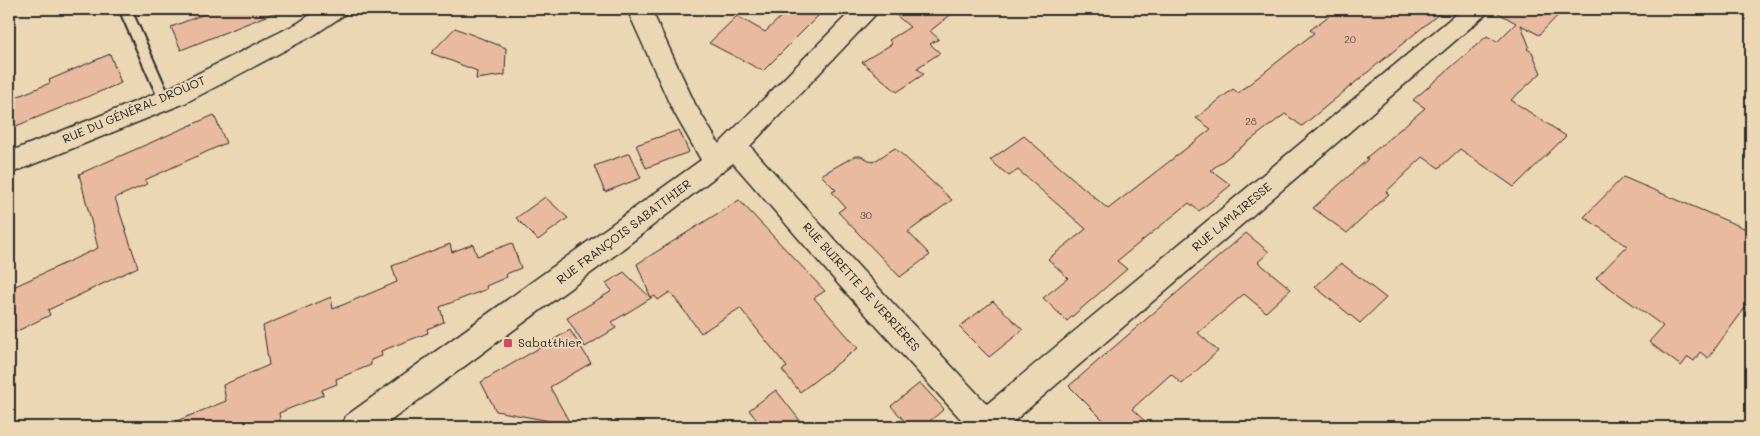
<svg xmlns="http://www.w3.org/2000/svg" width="1760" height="436" viewBox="0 0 1760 436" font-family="Mali,sans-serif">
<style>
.building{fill:#e9b9a0;stroke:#2b2b2b}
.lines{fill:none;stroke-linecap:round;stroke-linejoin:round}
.lane-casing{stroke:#2b2b2b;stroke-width:4}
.street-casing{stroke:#2b2b2b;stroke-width:3}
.lane{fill:#ecd7b5;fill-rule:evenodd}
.street{fill:#ecd7b5;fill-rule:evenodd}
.poi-dot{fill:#d1495b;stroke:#ecd7b5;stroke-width:2}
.labels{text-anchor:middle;stroke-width:4;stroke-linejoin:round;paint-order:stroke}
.number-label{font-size:10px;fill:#5a4e48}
.street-label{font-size:12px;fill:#2b2b2b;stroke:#ecd7b5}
.poi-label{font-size:12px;fill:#2b2b2b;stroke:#ecd7b5;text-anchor:start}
</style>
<rect width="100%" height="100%" fill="#ecd7b5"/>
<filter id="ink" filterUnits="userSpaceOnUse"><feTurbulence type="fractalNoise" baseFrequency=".02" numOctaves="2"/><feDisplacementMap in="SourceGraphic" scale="10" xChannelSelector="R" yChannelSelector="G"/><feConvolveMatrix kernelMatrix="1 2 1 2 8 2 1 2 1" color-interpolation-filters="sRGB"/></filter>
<g filter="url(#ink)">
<path class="building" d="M 217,9 L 280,9 L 281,10 L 181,50 L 171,27 Z
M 789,9 L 825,9 L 763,71 L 709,43 L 737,16 L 765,32 Z
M 889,9 L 958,9 L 930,31 L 939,39 L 930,44 L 940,53 L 917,68 L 924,74 L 897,92 L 862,62 L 892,44 L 889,40 L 910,27 Z
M 1338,9 L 1445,9 L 1302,126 L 1285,114 L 1211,170 L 1231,185 L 1199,211 L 1189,203 L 1117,261 L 1127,269 L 1067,321 L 1043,298 L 1068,278 L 1048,259 L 1086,229 L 1018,170 L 1009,176 L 990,160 L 1024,136 L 1108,209 L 1211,129 L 1196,118 L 1233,89 L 1238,93 L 1314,33 L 1310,30 Z
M 1491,9 L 1564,9 L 1539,35 L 1521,25 L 1529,46 L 1527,49 L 1532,52 L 1541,73 L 1511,100 L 1566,136 L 1514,187 L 1460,149 L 1439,168 L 1423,157 L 1386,192 L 1389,194 L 1347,233 L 1313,208 L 1368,159 L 1366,158 L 1425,108 L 1413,100 L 1487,36 L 1497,42 L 1516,23 Z
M 455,28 L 506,48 L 505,75 L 476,79 L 477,71 L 431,53 Z
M 110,54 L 121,83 L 9,129 L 9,100 L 50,83 L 49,80 Z
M 214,115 L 226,143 L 145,180 L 147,184 L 115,198 L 138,267 L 48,310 L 50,315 L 9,335 L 9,289 L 98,248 L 79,174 Z
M 679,130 L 689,152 L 646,168 L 636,145 Z
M 895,148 L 952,200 L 908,232 L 930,255 L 900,277 L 838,212 L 845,207 L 832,192 L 836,190 L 821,175 L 855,156 L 861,156 L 873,162 Z
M 630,153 L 641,178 L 605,192 L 594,166 Z
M 1623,177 L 1751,231 L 1751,300 L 1708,358 L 1700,352 L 1694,361 L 1688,357 L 1681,366 L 1649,342 L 1663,326 L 1596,278 L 1627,246 L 1584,217 Z
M 545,197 L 568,218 L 538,240 L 516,218 Z
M 739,200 L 825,291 L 814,298 L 858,348 L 800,392 L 782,370 L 787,367 L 740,308 L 701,333 L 670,292 L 658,300 L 655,296 L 651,298 L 637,264 Z
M 1246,233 L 1269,252 L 1258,262 L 1291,289 L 1266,312 L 1244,294 L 1198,333 L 1218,351 L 1182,384 L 1171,374 L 1132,409 L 1151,427 L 1110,427 L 1069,386 Z
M 512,243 L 521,268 L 506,274 L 507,277 L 486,286 L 487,289 L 440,307 L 444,322 L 427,329 L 428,333 L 381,351 L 382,356 L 371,360 L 371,365 L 336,379 L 337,384 L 322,390 L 323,395 L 279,413 L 281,427 L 164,427 L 164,426 L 226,401 L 223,385 L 269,365 L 263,326 L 331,297 L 333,309 L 397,282 L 392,266 L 450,244 L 452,252 L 473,244 L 477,256 Z
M 1341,263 L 1386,298 L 1360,323 L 1315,287 Z
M 624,272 L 651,298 L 612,322 L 616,328 L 585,347 L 567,318 L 612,291 L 606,283 Z
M 993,301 L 1023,330 L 989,357 L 959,327 Z
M 570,330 L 591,363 L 550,387 L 571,425 L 496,411 L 481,382 Z
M 920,383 L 944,409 L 923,427 L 910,427 L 891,406 Z
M 776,390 L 805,427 L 762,427 L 749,410 Z"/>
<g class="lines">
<defs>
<path id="lane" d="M 119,9 L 131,9 L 171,100 L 169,103 L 161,103 L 159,100 Z"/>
<path id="street" d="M 319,9 L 348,9 L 344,15 L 314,35 L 185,103 L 9,174 L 9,152 L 167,89 L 298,23 Z
M 627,9 L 651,9 L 695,104 L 719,144 L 853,9 L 879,9 L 875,15 L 750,146 L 860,268 L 987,404 L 1462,9 L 1489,9 L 1485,15 L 1007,427 L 968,427 L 840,286 L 733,163 L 606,262 L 382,427 L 341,427 L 346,416 L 701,160 L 671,107 Z"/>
</defs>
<use href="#lane" class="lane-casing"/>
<use href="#street" class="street-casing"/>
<use href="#lane" class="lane"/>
<use href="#street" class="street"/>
</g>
</g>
<rect class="poi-dot" x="503" y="338" width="10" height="10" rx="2.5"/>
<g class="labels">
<g class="number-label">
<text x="1350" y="43">20</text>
<text x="1251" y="125">28</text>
<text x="866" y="219">30</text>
</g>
<g class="street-label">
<text transform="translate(134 110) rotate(-23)" y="4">RUE DU GÉNÉRAL DROUOT</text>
<text transform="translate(1232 217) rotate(-40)" y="4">RUE LAMAIRESSE</text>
<text transform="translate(624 232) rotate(-37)" y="4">RUE FRANÇOIS SABATTHIER</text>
<text transform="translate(861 287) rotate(48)" y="4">RUE BUIRETTE DE VERRIÈRES</text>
</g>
<g class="poi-label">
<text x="518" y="347">Sabatthier</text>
</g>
</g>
<rect width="1760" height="436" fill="none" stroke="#ecd7b5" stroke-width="30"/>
<rect x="15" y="15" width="1730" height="406" fill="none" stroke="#2b2b2b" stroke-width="2" filter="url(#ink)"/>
</svg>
